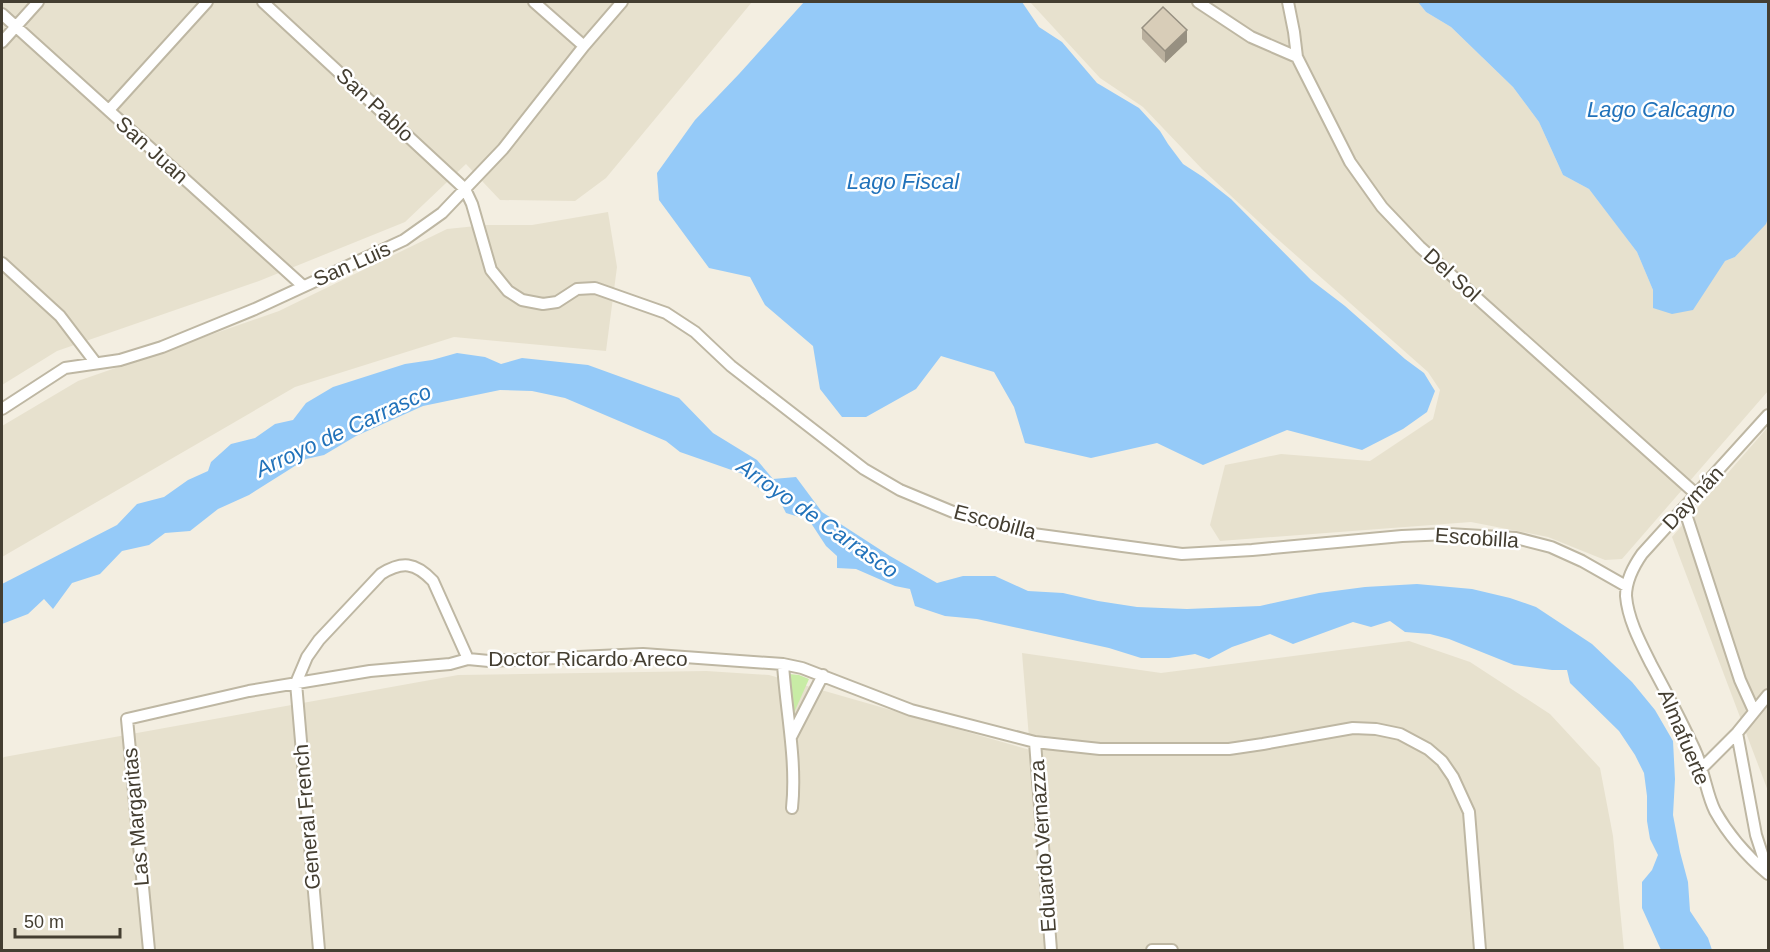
<svg xmlns="http://www.w3.org/2000/svg" width="1770" height="952" viewBox="0 0 1770 952" font-family="Helvetica,sans-serif">
<style>
.residential{fill:#e7e1ce}
.green{fill:#c8eca5}
.water{fill:#95caf8}
.lines{fill:none;stroke-linecap:round;stroke-linejoin:round}
.minor-casing{stroke:#beb7a3;stroke-width:14}
.minor{stroke:#fff;stroke-width:10}
.wall{fill:#bab09e}
.shaded-wall{fill:#979081}
.building{fill:#d8cdb8;stroke:#979081;stroke-width:1.5}
.labels{text-anchor:middle;stroke-width:5;stroke-linejoin:round;paint-order:stroke}
.street-label{font-size:21px;fill:#443e31;stroke:#fff}
.water-label{font-size:22px;font-style:italic;fill:#2172ba;stroke:#fff}
</style>
<rect width="100%" height="100%" fill="#f3eee1"/>
<path class="residential" d="M 2,2 L 752,2 L 606,178 L 575,201 L 500,200 L 466,164 L 405,222 L 259,281 L 57,351 L 2,385 Z
M 1030,2 L 1418,2 L 1426,12 L 1451,27 L 1513,87 L 1539,122 L 1563,175 L 1589,189 L 1616,224 L 1637,252 L 1653,290 L 1735,257 L 1765,224 L 1768,218 L 1768,391 L 1622,559 L 1605,560 L 1548,537 L 1471,522 L 1220,541 L 1210,525 L 1225,465 L 1281,454 L 1370,461 L 1433,419 L 1440,390 L 1428,372 L 1273,235 L 1202,169 L 1143,107 L 1100,78 Z
M 608,212 L 617,267 L 606,351 L 454,337 L 295,387 L 2,557 L 2,426 L 78,381 L 279,311 L 447,229 L 486,225 L 532,225 Z
M 1768,427 L 1768,791 L 1672,537 Z
M 1409,641 L 1470,662 L 1550,714 L 1600,768 L 1613,836 L 1624,950 L 2,950 L 2,759 L 4,757 L 458,675 L 706,671 L 769,675 L 1030,750 L 1022,653 L 1161,673 Z"/>
<path class="green" d="M 789,674 L 799,675 L 809,679 L 793,715 Z"/>
<path class="water" d="M 804,2 L 1022,2 L 1039,27 L 1062,42 L 1097,83 L 1139,108 L 1160,131 L 1168,144 L 1183,164 L 1203,177 L 1231,199 L 1311,280 L 1345,306 L 1405,359 L 1424,373 L 1435,391 L 1427,412 L 1403,429 L 1362,450 L 1287,430 L 1203,465 L 1157,443 L 1091,458 L 1025,443 L 1014,407 L 994,372 L 941,356 L 916,389 L 866,417 L 842,417 L 820,389 L 813,346 L 765,305 L 750,277 L 709,268 L 659,200 L 657,173 L 695,120 L 739,74 Z
M 1418,2 L 1768,2 L 1768,218 L 1766,224 L 1735,257 L 1725,261 L 1693,310 L 1672,314 L 1653,308 L 1653,290 L 1637,252 L 1589,189 L 1563,175 L 1539,122 L 1513,87 L 1451,27 L 1426,12 Z
M 457,353 L 485,357 L 501,364 L 522,358 L 588,365 L 679,398 L 713,433 L 757,460 L 773,479 L 796,477 L 822,512 L 890,556 L 937,583 L 963,576 L 995,576 L 1028,591 L 1063,593 L 1098,601 L 1137,607 L 1187,609 L 1260,606 L 1319,593 L 1365,587 L 1417,584 L 1472,589 L 1510,598 L 1536,607 L 1592,644 L 1632,682 L 1655,710 L 1673,741 L 1675,779 L 1673,815 L 1680,852 L 1688,882 L 1690,911 L 1708,938 L 1712,950 L 1661,950 L 1642,908 L 1642,882 L 1652,870 L 1658,855 L 1650,839 L 1647,821 L 1647,796 L 1644,773 L 1635,755 L 1619,731 L 1570,683 L 1567,670 L 1552,670 L 1514,665 L 1449,639 L 1430,634 L 1405,632 L 1390,621 L 1371,627 L 1353,622 L 1293,644 L 1270,634 L 1232,647 L 1209,659 L 1195,654 L 1169,658 L 1141,658 L 1109,648 L 977,619 L 945,616 L 915,606 L 910,589 L 895,586 L 856,569 L 837,568 L 837,556 L 826,546 L 809,520 L 786,513 L 777,495 L 761,490 L 743,474 L 680,452 L 666,441 L 565,398 L 532,391 L 500,390 L 423,406 L 356,436 L 324,455 L 306,459 L 249,495 L 218,509 L 190,531 L 165,533 L 149,545 L 122,551 L 100,574 L 72,583 L 53,609 L 44,599 L 28,614 L 2,624 L 2,584 L 117,525 L 137,504 L 164,497 L 188,480 L 208,471 L 211,462 L 231,444 L 255,438 L 275,424 L 293,420 L 306,403 L 333,387 L 405,364 L 432,360 Z"/>
<g class="lines">
<defs>
<path id="minor" d="M 263,2 L 465,189 L 472,204 L 491,270 L 508,291 L 522,300 L 543,304 L 557,302 L 577,289 L 595,288 L 666,313 L 695,332 L 731,366 L 864,469 L 900,490 L 958,514 L 1033,534 L 1182,554 L 1252,550 L 1402,536 L 1448,534 L 1516,538 L 1551,547 L 1582,561 L 1626,586
M 534,2 L 584,46
M 1198,2 L 1251,37 L 1297,57
M 1288,2 L 1294,32 L 1297,57 L 1350,162 L 1382,207 L 1420,247 L 1696,494
M 2,14 L 303,286
M 2,42 L 38,2
M 109,110 L 207,2
M 2,263 L 60,316 L 95,362
M 2,409 L 65,368 L 120,360 L 162,347 L 255,309 L 404,240 L 442,213 L 503,149 L 584,46 L 622,2
M 1768,415 L 1642,554 C 1633,567 1626,580 1626,596 C 1628,620 1641,644 1651,664 C 1665,690 1679,716 1691,742 C 1695,750 1699,759 1701,768 C 1706,782 1708,797 1715,811 C 1729,836 1747,856 1768,874
M 1684,508 L 1740,680 L 1754,711
M 783,664 C 786,712 797,760 792,808
M 1737,733 L 1756,835 L 1768,872
M 791,737 L 823,675
M 1035,742 L 1051,950
M 1702,768 L 1737,733 L 1768,695
M 149,950 L 127,719 L 249,691 L 370,671 L 450,664 L 468,659 L 489,661 L 643,654 L 783,664 L 802,668 L 911,710 L 1035,742 L 1100,749 L 1229,749 L 1263,744 L 1353,728 L 1376,729 L 1400,734 L 1428,749 L 1442,761 L 1453,777 L 1469,812 L 1480,950
M 319,950 L 296,683 L 307,657 L 319,640 L 381,574 C 402,561 415,562 433,581 L 468,659
M 1152,950 L 1172,950"/>
</defs>
<use href="#minor" class="minor-casing"/>
<use href="#minor" class="minor"/>
</g>
<path class="wall" d="M 1142,28 L 1187,42 L 1165,63 L 1142,39 Z"/>
<path class="shaded-wall" d="M 1187,30 L 1187,42 L 1165,63 L 1165,51 Z"/>
<path class="building" d="M 1163,7 L 1187,30 L 1165,51 L 1142,28 Z"/>
<g class="labels">
<g class="street-label">
<text transform="translate(375 105) rotate(43)" y="7">San Pablo</text>
<text transform="translate(152 150) rotate(42)" y="7">San Juan</text>
<text transform="translate(352 264) rotate(-24)" y="7">San Luis</text>
<text transform="translate(1452 275) rotate(42)" y="7">Del Sol</text>
<text transform="translate(1693 498) rotate(-47)" y="7">Daymán</text>
<text transform="translate(995 522) rotate(15)" y="7">Escobilla</text>
<text transform="translate(1477 538) rotate(4)" y="7">Escobilla</text>
<text x="588" y="666">Doctor Ricardo Areco</text>
<text transform="translate(1684 737) rotate(67)" y="7">Almafuerte</text>
<text transform="translate(136 817) rotate(-95)" y="7">Las Margaritas</text>
<text transform="translate(307 817) rotate(-95)" y="7">General French</text>
<text transform="translate(1043 846) rotate(-94)" y="7">Eduardo Vernazza</text>
</g>
<g class="water-label">
<text x="1661" y="117">Lago Calcagno</text>
<text x="903" y="189">Lago Fiscal</text>
<text transform="translate(343 430) rotate(-25)" y="8">Arroyo de Carrasco</text>
<text transform="translate(818 518) rotate(35)" y="8">Arroyo de Carrasco</text>
</g>
</g>
<rect width="1770" height="952" fill="none" stroke="#443e31" stroke-width="6"/>
<path d="M15 928v9h105v-9" fill="none" stroke="#443e31" stroke-width="3"/>
<text x="24" y="928" font-size="18" fill="#443e31" stroke="#ffffff" stroke-width="4.5" paint-order="stroke">50 m</text>
</svg>
